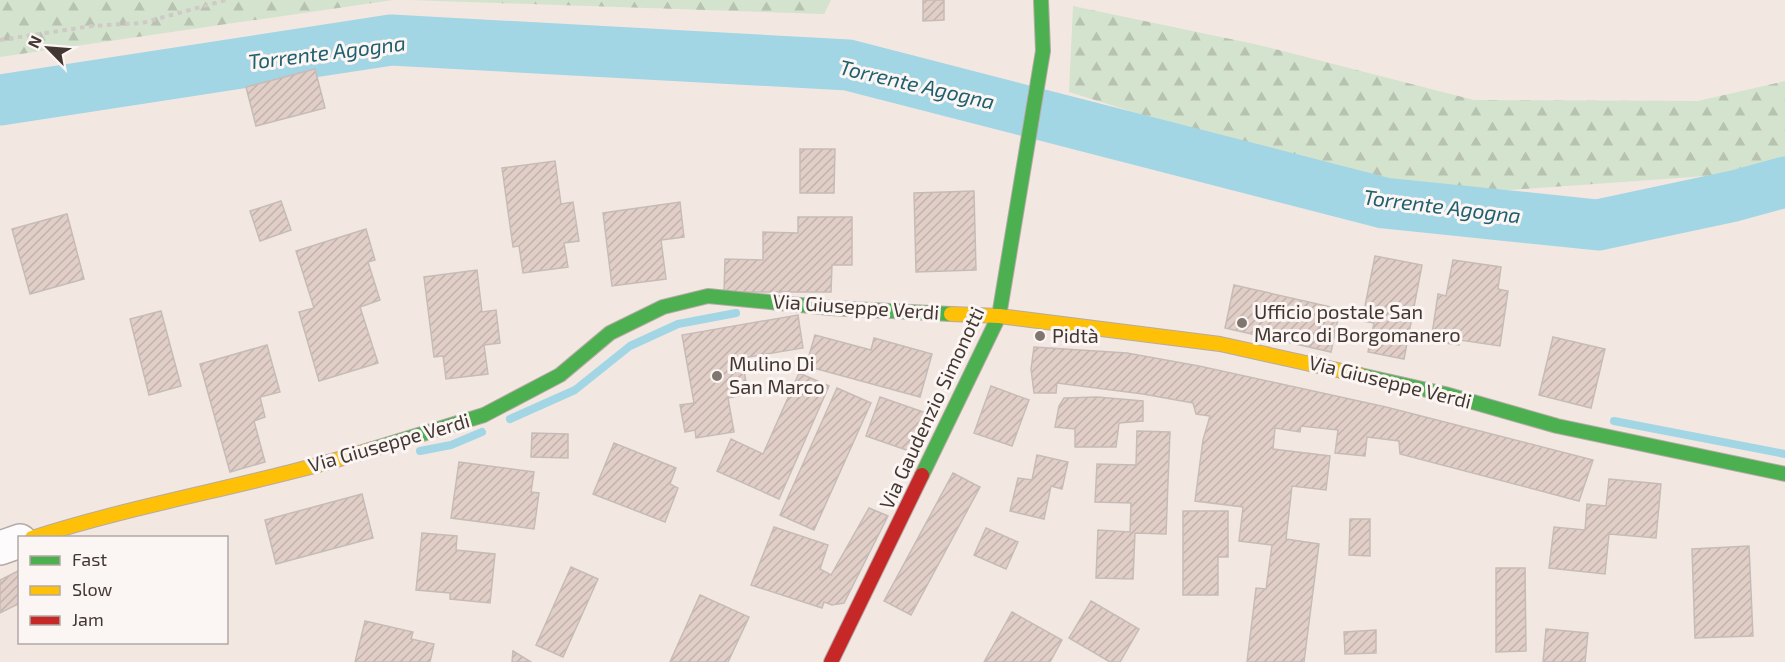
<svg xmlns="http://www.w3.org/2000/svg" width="1785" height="662" viewBox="0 0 1785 662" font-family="'Exo 2',sans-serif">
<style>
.forest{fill:url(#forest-firs)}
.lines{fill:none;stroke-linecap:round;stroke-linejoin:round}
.stream{stroke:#a2d6e4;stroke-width:8}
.river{stroke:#a2d6e4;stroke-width:51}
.building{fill:url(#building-hatch);stroke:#c6bcb7;stroke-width:1.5}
.street-casing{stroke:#b5aaa6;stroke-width:36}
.fast-casing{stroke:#b5aaa6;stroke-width:16}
.slow-casing{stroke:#b5aaa6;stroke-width:16}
.jam-casing{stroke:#b5aaa6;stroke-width:16}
.path{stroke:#cfc9c8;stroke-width:4;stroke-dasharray:4.5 4.5;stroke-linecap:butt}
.street{stroke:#fdfbfb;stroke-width:33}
.fast{stroke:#4caf50;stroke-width:14}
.slow{stroke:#ffc107;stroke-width:14}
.jam{stroke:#c62828;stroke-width:14}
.poi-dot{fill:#817570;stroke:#fbf5f3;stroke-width:2}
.labels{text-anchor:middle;stroke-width:6;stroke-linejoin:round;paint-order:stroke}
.street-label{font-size:20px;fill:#433732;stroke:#fbf5f3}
.poi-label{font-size:20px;fill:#433732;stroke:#fbf5f3;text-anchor:start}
.water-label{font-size:21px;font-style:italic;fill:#1f606f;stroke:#fbf5f3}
</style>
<defs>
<pattern id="forest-firs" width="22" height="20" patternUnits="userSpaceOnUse" patternTransform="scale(1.5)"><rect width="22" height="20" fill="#d4e3cd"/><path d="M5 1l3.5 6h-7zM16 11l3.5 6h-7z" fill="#b7c3b0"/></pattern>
<pattern id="building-hatch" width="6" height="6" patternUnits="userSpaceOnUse" patternTransform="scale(1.5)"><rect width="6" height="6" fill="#e1cfc7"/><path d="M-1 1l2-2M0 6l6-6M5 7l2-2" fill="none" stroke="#c2b2ab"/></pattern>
</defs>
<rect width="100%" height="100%" fill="#f3e7e2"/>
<path class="forest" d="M 0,0 L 393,0 L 0,57 Z
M 410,0 L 831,0 L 824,14 Z
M 1073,6 L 1259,45 L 1474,100 L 1698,101 L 1785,81 L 1785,162 L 1749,173 L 1481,192 L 1343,177 L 1069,92 Z"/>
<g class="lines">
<path class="stream" d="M 510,419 L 575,390 L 630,346 L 678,324 L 736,313
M 1614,421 L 1785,454
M 420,451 L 451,445 L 482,432"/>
<path class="river" d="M 0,100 L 391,40 L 848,65 L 1384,203 L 1598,225 L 1734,196 L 1785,182"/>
</g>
<path class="building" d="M 923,0 L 944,0 L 944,20 L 923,21 Z
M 315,69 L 325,108 L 256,126 L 246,87 Z
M 800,149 L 835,149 L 834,193 L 800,193 Z
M 555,161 L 561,204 L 573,202 L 579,241 L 564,243 L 568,267 L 523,273 L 519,246 L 513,247 L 502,168 Z
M 974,191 L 976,270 L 916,272 L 914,193 Z
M 281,201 L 291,230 L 260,241 L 250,211 Z
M 680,202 L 684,237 L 661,240 L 666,279 L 612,286 L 603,213 Z
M 67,214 L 84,279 L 30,294 L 12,229 Z
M 798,217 L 852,217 L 852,265 L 832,265 L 831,292 L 724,292 L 725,259 L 763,260 L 763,232 L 798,233 Z
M 366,229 L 375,260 L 368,262 L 380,300 L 360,307 L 378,363 L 319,381 L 299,312 L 314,308 L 296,251 Z
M 1375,256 L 1422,265 L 1404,359 L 1368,352 L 1374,323 L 1362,321 Z
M 1453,260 L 1501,267 L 1498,289 L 1508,291 L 1500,346 L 1460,340 L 1459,345 L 1431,341 L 1438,294 L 1446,296 Z
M 477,270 L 482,312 L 496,310 L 500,343 L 484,345 L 488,374 L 446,379 L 443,356 L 434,357 L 424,277 Z
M 1234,285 L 1340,309 L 1331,352 L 1225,328 Z
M 161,311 L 181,386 L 149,395 L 130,319 Z
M 798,315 L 803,348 L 742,358 L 748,394 L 728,398 L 734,432 L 696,438 L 695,430 L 685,432 L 680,405 L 694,403 L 682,335 Z
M 815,335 L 871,350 L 874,338 L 932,354 L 920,397 L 806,366 Z
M 1553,337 L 1605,349 L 1591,408 L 1539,395 Z
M 267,345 L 280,392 L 260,397 L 265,417 L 254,421 L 265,462 L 230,472 L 200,364 Z
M 1034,347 L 1127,353 L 1199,366 L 1386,407 L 1593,460 L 1579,501 L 1400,454 L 1399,441 L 1367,437 L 1365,456 L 1335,453 L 1338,430 L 1301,426 L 1300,432 L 1275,428 L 1273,449 L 1330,456 L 1326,490 L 1292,486 L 1286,539 L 1319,544 L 1304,662 L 1247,662 L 1256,588 L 1266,589 L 1272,545 L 1239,541 L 1243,507 L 1195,501 L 1203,440 L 1210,416 L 1196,414 L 1193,403 L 1143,394 L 1057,383 L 1056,393 L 1034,393 L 1031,369 Z
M 799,373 L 829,386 L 779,499 L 717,471 L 731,439 L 763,454 Z
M 991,386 L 1029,400 L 1012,446 L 974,433 Z
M 837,388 L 871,403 L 814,530 L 780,515 Z
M 880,397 L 932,415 L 918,454 L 866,436 Z
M 1097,397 L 1143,401 L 1143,421 L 1119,423 L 1116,447 L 1075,447 L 1075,429 L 1055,427 L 1059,406 L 1064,398 Z
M 1137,431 L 1170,432 L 1166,534 L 1135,533 L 1133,579 L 1096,578 L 1098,530 L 1130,532 L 1131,503 L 1095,502 L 1097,464 L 1136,465 Z
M 532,433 L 568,434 L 568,458 L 531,457 Z
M 614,443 L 676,468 L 670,484 L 678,488 L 665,522 L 593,494 Z
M 1037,455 L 1068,462 L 1062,489 L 1051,486 L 1044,519 L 1010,511 L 1018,478 L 1032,480 Z
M 459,462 L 534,472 L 531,492 L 539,493 L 534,529 L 451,518 Z
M 953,473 L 980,487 L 911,615 L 884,601 Z
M 1609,479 L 1661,484 L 1656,538 L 1609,534 L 1605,574 L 1549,568 L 1554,527 L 1585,530 L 1587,504 L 1606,506 Z
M 362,494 L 373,538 L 276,564 L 265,520 Z
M 869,508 L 888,516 L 844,603 L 832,605 L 824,602 L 822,608 L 751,585 L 774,527 L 828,545 L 820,569 L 831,575 Z
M 1183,511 L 1228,511 L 1228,557 L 1218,557 L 1218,595 L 1183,595 Z
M 1350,519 L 1370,519 L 1370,556 L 1349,555 Z
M 986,528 L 1018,542 L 1006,569 L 974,555 Z
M 422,533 L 457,536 L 456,550 L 495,554 L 490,603 L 450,599 L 450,593 L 416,590 Z
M 1749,546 L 1753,636 L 1695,638 L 1692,549 Z
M 571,567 L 598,579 L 563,657 L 536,645 Z
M 1496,568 L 1525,568 L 1526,651 L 1496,652 Z
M 20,570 L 20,603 L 0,613 L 0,580 Z
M 700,595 L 749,617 L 728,662 L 670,662 Z
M 1091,601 L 1139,629 L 1120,662 L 1110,662 L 1069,638 Z
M 1012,612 L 1062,640 L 1050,662 L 984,662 Z
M 365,621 L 413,632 L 411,639 L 434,644 L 430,662 L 355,662 Z
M 1546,629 L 1588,633 L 1585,662 L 1543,662 Z
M 1376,630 L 1376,653 L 1345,654 L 1344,632 Z
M 513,651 L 531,662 L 512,662 Z"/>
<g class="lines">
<defs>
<path id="street" d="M 0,548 L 20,541"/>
<path id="fast" d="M 1360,375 L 1445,394 L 1557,426 L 1785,474
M 373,449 L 484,415 L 560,375 L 610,333 L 663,307 L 708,296 L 831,308 L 951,314
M 922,475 L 999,316 L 1043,51 L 1041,0"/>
<path id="slow" d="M 951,314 L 999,316 L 1220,344 L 1360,375
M 32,538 C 144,502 261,484 373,449"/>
<path id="jam" d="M 831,662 L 922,475"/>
</defs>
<use href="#street" class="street-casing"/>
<use href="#fast" class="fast-casing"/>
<use href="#slow" class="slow-casing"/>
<use href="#jam" class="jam-casing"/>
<path class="path" d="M 0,40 L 92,26 L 142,23 L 226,0"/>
<use href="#street" class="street"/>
<use href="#fast" class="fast"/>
<use href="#slow" class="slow"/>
<use href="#jam" class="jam"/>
</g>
<g class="poi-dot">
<circle cx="1242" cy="323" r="6"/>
<circle cx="1040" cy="336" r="6"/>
<circle cx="717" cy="376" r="6"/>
</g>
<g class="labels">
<g class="street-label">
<text transform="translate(856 307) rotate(4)" y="7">Via Giuseppe Verdi</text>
<text transform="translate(1390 382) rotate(14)" y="7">Via Giuseppe Verdi</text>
<text transform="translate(932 408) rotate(-65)" y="7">Via Gaudenzio Simonotti</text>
<text transform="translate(389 443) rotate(-16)" y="7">Via Giuseppe Verdi</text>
</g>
<g class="poi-label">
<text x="1254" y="319">Ufficio postale San<tspan x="1254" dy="23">Marco di Borgomanero</tspan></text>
<text x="1052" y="343">Pidtà</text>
<text x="729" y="371">Mulino Di<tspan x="729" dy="23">San Marco</tspan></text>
</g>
<g class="water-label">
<text transform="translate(327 53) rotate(-7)" y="7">Torrente Agogna</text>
<text transform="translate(917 85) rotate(13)" y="7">Torrente Agogna</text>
<text transform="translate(1442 207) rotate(7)" y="7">Torrente Agogna</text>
</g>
</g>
<rect x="18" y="536" width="210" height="108" fill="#fbf5f3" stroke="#b1a9a6" stroke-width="1.5"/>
<rect x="30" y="556" width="30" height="9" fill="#4caf50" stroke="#b1a9a6" stroke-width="1.5"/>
<text x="72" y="566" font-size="18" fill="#433732">Fast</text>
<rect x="30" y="586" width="30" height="9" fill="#ffc107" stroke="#b1a9a6" stroke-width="1.5"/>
<text x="72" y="596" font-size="18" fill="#433732">Slow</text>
<rect x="30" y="616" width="30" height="9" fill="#c62828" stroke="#b1a9a6" stroke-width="1.5"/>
<text x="72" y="626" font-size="18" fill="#433732">Jam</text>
<g transform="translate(48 48) rotate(295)" stroke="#fbf5f3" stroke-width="4.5" paint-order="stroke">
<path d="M0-4.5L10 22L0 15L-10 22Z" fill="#433732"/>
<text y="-9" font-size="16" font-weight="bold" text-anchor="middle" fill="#433732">N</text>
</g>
</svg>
